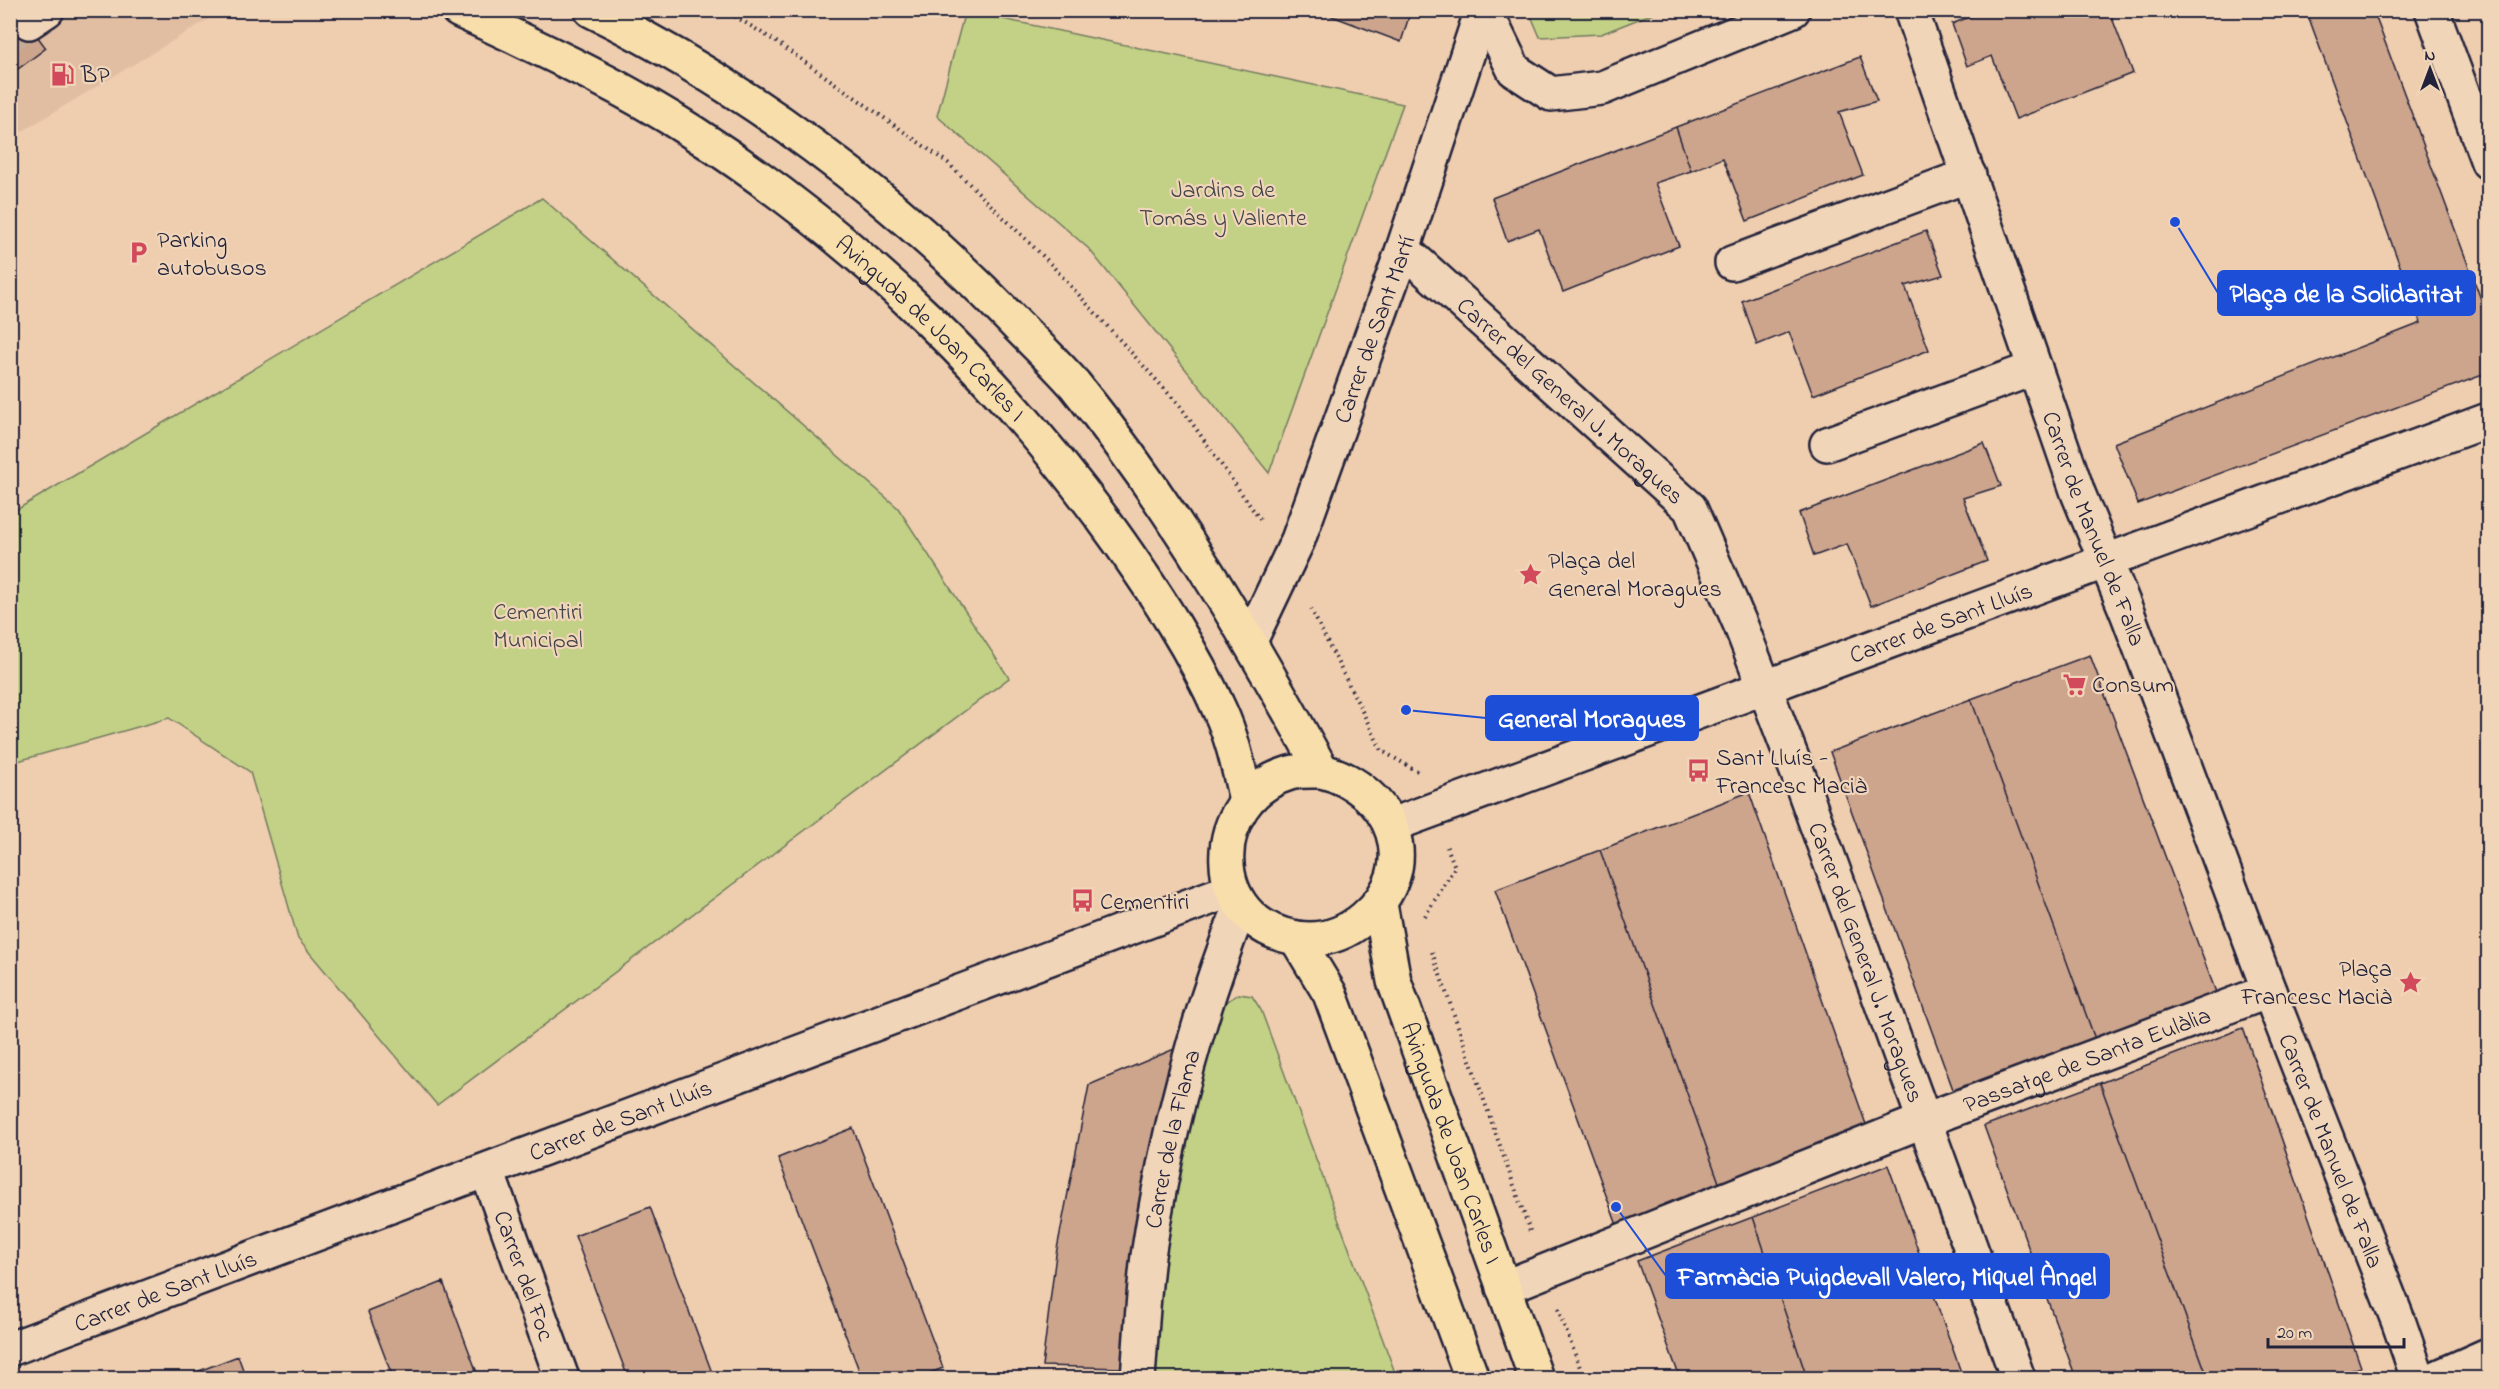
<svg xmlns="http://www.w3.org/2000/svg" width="2499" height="1389" viewBox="0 0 2499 1389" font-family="'Indie Flower',sans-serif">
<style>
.built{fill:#e1bea2}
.green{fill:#c2d185;stroke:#727a60;stroke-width:1.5}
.building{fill:#cda48c;stroke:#22223b;stroke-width:1.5}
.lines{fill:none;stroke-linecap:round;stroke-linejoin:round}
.minor-tunnel{stroke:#c6ab98;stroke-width:33;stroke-dasharray:33 16;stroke-linecap:butt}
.minor-casing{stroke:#22223b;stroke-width:38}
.major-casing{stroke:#22223b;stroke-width:38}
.path{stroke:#22223b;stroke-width:4;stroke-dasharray:1.5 4.5;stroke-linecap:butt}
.minor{stroke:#f1d5b8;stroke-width:33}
.major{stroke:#f8deab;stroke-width:33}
.labels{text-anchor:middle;stroke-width:4.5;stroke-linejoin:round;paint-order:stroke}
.poi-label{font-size:24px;fill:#22223b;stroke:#f1d5b8;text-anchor:start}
.park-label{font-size:24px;fill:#42454a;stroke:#f1d5b8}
.street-label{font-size:24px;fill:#22223b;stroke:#f1d5b8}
.leader{fill:none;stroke:#1d4ed8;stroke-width:2}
.callout-dot{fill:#1d4ed8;stroke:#f1d5b8;stroke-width:2}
.callout{fill:#1d4ed8;stroke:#1d4ed8;stroke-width:2}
.callout-label{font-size:26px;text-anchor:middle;font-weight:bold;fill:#fff}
</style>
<rect width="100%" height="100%" fill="#efcdaf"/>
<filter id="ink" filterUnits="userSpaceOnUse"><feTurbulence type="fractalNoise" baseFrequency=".0167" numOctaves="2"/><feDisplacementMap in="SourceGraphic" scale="12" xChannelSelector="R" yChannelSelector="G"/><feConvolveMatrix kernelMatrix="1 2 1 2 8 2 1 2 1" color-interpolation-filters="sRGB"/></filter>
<g filter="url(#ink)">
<path class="built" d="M 11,11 L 222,11 L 11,138 Z"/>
<path class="green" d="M 965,11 L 1403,104 L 1269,473 L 1089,249 L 937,116 Z
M 1529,11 L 1659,11 L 1601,34 L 1540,37 Z
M 542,198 L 898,508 L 1009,678 L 437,1105 L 298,939 L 250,772 L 169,718 L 11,763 L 11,513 Z
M 1239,994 L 1252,996 L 1261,1010 L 1397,1378 L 1154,1378 L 1157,1268 L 1179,1136 L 1222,1004 Z"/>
<path class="building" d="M 10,10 L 18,10 L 46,48 L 10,75 Z
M 1316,10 L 1411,10 L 1401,42 Z
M 1986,10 L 2109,10 L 2133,73 L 2016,119 L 1992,56 L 1967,66 L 1952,24 Z
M 2306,10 L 2373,10 L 2488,318 L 2488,373 L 2138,504 L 2114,443 L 2421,323 Z
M 1860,57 L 1877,101 L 1839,112 L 1863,175 L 1747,221 L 1723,158 L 1691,171 L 1676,127 Z
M 1676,127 L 1691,171 L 1655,183 L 1679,246 L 1563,292 L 1539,229 L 1507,241 L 1492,198 Z
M 1926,231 L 1943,275 L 1905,286 L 1929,350 L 1813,395 L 1789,332 L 1757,345 L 1742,301 Z
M 1984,443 L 2001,486 L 1963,498 L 1987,561 L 1871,606 L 1847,544 L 1814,556 L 1799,513 Z
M 2090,655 L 2217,995 L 2095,1039 L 1971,699 Z
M 1971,699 L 2095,1039 L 1954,1092 L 1830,752 Z
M 1749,792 L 1868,1130 L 1721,1188 L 1600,850 Z
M 1600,850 L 1721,1188 L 1618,1228 L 1495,890 Z
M 2243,1028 L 2361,1367 L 2331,1378 L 2208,1378 L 2100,1083 Z
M 1186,1044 L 1124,1368 L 1042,1366 L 1056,1254 L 1089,1085 Z
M 2100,1083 L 2208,1378 L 2076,1378 L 1984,1126 Z
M 853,1128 L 943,1368 L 917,1378 L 862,1378 L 778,1158 Z
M 1888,1165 L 1963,1378 L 1807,1378 L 1753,1217 Z
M 650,1207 L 714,1378 L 628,1378 L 575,1236 Z
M 1753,1217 L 1807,1378 L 1680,1378 L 1637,1261 Z
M 443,1282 L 479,1378 L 393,1378 L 368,1312 Z
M 238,1356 L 246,1378 L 181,1378 Z"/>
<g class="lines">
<path class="minor-tunnel" d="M 10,36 L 29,22"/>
<defs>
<g id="minor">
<path d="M 1485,10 L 1514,70 L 1551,94 L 1602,88 L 1793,10"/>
<path id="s1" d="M 1911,10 L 2078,493 L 2128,615 L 2269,991 L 2399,1323 L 2418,1378"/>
<path d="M 2432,10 L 2488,162"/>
<path d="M 29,22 L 47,10"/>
<path id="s2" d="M 1403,249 L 1690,508 L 1741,626 L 1800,779 L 2018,1378"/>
<path d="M 1732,263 L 1969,175"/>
<path d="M 1827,444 L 2035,368"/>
<path id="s3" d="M 1250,641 L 1298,540 L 1403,249 L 1482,10"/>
<path id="s4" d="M 1392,825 L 2488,420"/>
<path id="s5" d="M 487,1171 L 562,1378"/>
<path id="s6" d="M 1503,1288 L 1925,1120 L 2269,991"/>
<path id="s7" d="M 10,1349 L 1231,890"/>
<path id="s8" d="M 1138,1378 C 1141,1338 1143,1296 1148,1256 C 1166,1137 1196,1019 1240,908"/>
<path d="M 2436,1378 L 2488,1355"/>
</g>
<g id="major">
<path id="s9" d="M 458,10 C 539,48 619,84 694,133 C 861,241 1005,381 1120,543 C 1157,596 1194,652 1220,711 C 1233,739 1239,770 1246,800"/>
<path d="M 591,10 C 747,87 890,194 1011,319 C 1032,341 1055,362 1075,385 C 1171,504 1249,637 1322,771"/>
<path d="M 1322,771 C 1393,789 1425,867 1364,918 C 1345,934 1323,942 1297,938 C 1204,924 1205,798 1290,773 C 1300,770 1312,771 1322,771 Z"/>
<path id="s10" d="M 1380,904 L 1394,981 L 1536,1378"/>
<path d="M 1296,938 L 1330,994 L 1472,1378"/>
</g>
</defs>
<use href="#minor" class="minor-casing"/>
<use href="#major" class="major-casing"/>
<path class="path" d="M 725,10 L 775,41 L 948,163 L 1048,261 L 1180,406 L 1261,521
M 1311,609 L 1382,751 L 1419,772
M 1425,916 L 1455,867 L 1447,847
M 1432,952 L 1531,1234
M 1558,1309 L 1584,1378"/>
<use href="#minor" class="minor"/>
<use href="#major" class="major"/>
</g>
</g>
<defs>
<symbol id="fuel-bare" viewBox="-9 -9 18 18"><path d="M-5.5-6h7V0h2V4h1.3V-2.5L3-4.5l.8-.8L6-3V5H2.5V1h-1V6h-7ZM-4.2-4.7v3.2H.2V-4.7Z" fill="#d1495b" stroke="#f1d5b8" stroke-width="2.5" paint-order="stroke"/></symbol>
<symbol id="parking-bare" viewBox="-9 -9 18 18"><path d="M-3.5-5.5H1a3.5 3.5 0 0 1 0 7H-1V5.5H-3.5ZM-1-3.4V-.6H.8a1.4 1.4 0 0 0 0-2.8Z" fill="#d1495b" stroke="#f1d5b8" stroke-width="2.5" paint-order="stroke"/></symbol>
<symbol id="sight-bare" viewBox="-9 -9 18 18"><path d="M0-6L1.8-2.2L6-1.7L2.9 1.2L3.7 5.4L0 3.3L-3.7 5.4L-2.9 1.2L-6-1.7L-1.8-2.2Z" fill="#d1495b" stroke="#f1d5b8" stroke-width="2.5" paint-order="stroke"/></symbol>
<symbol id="supermarket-bare" viewBox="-9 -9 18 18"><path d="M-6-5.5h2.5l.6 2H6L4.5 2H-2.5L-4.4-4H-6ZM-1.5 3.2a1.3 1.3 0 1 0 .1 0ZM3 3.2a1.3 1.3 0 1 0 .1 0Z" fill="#d1495b" stroke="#f1d5b8" stroke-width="2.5" paint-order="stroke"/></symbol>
<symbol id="bus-bare" viewBox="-9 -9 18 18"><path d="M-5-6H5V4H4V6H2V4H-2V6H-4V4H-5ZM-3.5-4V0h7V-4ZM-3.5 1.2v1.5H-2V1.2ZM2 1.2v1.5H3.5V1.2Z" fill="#d1495b" stroke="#f1d5b8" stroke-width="2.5" paint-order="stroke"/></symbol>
</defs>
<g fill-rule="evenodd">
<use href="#fuel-bare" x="46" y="58" width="33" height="33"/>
<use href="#parking-bare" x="122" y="236" width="33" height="33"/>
<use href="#sight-bare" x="1514" y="558" width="33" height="33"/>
<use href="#supermarket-bare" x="2058" y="668" width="33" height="33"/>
<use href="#bus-bare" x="1682" y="754" width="33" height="33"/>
<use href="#bus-bare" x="1066" y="884" width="33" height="33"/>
<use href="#sight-bare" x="2394" y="966" width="33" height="33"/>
</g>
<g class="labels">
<g class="poi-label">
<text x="81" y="82">BP</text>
<text x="157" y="247">Parking<tspan x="157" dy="28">autobusos</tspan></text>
<text x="1548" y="568">Plaça del<tspan x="1548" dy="28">General Moragues</tspan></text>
<text x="2092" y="692">Consum</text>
<text x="1716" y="765">Sant Lluís -<tspan x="1716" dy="28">Francesc Macià</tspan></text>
<text x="1100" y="909">Cementiri</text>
<text x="2392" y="976" text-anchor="end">Plaça<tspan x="2392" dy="28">Francesc Macià</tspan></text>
</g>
<g class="park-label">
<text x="1223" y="197">Jardins de<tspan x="1223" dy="28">Tomás y Valiente</tspan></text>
<text x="538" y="619">Cementiri<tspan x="538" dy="28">Municipal</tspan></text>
</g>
<g class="street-label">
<text dy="8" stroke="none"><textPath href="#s3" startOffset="336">Carrer de Sant Martí</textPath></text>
<text dy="8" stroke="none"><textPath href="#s9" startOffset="574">Avinguda de Joan Carles I</textPath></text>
<text dy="8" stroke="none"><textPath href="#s2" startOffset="226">Carrer del General J. Moragues</textPath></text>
<text dy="8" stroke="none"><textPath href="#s1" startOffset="550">Carrer de Manuel de Falla</textPath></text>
<text dy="8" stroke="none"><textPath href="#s4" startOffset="585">Carrer de Sant Lluís</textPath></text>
<text dy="8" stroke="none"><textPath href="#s2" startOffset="874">Carrer del General J. Moragues</textPath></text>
<text dy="8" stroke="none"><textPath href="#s6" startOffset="627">Passatge de Santa Eulàlia</textPath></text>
<text dy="8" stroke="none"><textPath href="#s7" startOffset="652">Carrer de Sant Lluís</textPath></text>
<text dy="8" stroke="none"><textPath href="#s8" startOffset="242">Carrer de la Flama</textPath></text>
<text dy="8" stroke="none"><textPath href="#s10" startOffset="250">Avinguda de Joan Carles I</textPath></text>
<text dy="8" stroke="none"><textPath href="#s1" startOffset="1216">Carrer de Manuel de Falla</textPath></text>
<text dy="8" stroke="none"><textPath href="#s5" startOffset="111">Carrer del Foc</textPath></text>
<text dy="8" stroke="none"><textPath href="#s7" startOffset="166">Carrer de Sant Lluís</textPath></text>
</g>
</g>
<path class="leader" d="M2175 222L2218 293M1406 710L1486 718M1616 1207L1666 1276"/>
<g class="callout-dot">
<circle cx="2175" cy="222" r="6"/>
<circle cx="1406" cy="710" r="6"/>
<circle cx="1616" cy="1207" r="6"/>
</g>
<g class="callout">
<rect x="2218" y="271" width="257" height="44" rx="6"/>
<rect x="1486" y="696" width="212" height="44" rx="6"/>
<rect x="1666" y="1254" width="443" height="44" rx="6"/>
</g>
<g class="callout-label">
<text x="2346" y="302">Plaça de la Solidaritat</text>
<text x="1592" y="727">General Moragues</text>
<text x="1887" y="1285">Farmàcia Puigdevall Valero, Miquel Àngel</text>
</g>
<rect width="2499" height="1389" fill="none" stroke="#f1d5b8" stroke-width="36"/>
<rect x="18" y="18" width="2463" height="1353" fill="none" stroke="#22223b" stroke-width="2" filter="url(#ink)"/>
<g transform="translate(2430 69)" stroke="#f1d5b8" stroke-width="4.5" paint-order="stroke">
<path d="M0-4.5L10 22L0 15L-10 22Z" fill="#22223b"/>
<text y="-9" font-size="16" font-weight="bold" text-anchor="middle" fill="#22223b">N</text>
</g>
<path d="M2268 1338v9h136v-9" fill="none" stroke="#22223b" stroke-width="3"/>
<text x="2277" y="1338" font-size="18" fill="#22223b" stroke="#f1d5b8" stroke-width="4.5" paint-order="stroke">20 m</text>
</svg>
